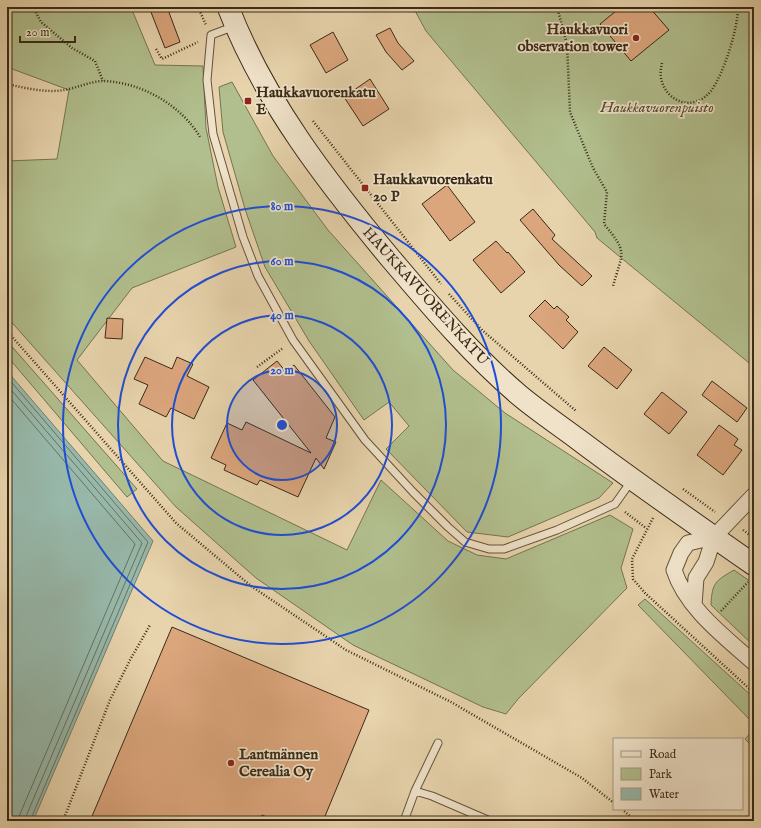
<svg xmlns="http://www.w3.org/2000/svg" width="761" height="828" viewBox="0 0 761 828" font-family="'IM FELL English',serif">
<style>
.green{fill:#b1be8d;stroke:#757452}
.water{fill:#97b8aa;stroke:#717f6f}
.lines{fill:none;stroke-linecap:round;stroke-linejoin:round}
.shore{stroke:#687160;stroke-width:1}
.building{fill:#dca67d;stroke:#392a17}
.service-casing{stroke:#64543c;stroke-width:9}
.minor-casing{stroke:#64543c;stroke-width:17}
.secondary-casing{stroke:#392a17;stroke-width:23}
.path{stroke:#392a17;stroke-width:2.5;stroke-dasharray:1 2;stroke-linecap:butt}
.service{stroke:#efe2c9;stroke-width:7}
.minor{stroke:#efe2c9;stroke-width:15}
.secondary{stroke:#efe2c9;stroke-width:21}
.ring{fill:none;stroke:#1d4ed8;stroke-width:2}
.poi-dot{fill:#8f2418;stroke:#efe2c9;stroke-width:1.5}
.labels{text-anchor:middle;stroke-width:3.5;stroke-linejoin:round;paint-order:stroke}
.poi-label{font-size:15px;font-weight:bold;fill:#392a17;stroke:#efe2c9;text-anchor:start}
.park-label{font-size:15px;font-style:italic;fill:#51482f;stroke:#efe2c9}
.street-label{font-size:15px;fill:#392a17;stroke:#efe2c9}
.centre{fill:#1d4ed8;stroke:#efe2c9;stroke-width:2}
.ring-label{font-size:12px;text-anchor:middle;font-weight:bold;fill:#1d4ed8;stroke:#efe2c9;stroke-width:3.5;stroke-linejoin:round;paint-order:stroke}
</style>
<rect width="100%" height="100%" fill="#e7d3ac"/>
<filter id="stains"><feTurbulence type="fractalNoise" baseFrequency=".005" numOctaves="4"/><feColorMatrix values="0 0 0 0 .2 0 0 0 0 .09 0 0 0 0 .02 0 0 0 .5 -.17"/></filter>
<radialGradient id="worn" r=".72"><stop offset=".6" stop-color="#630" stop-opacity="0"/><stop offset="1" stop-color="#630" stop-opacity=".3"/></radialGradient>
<path class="green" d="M 7,7 L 139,7 L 132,10 L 155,65 L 203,66 L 206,128 L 218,187 L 236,247 L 132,288 L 77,360 L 163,461 L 347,550 L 381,480 L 448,541 L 477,555 L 506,559 L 610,515 L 633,529 L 621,568 L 627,588 L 518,699 L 506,714 L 483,707 L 353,645 L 256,578 L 176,507 L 7,317 L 7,161 L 57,159 L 69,90 L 7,67 Z
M 413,7 L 754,7 L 754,367 L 597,238 L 595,232 L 426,31 Z
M 232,82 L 273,156 L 328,230 L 453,370 L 505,413 L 613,483 L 599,498 L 508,537 L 467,532 L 386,449 L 409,426 L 389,402 L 364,420 L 309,341 L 265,267 L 245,209 L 223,132 L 219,87 Z
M 7,341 L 137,489 L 127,497 L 7,356 Z
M 734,570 L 754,584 L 754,646 L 711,605 C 712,583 715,581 734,570 Z
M 645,599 L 754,698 L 754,724 L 638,605 Z
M 754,729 L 754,748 L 745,739 Z"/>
<path class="water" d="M 7,371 L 153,541 L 33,821 L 7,821 Z"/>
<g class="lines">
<path class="shore" d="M 7,377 L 148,542 L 30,821
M 7,385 L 142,543 L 24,821
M 7,394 L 135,544 L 20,814 L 18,821"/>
</g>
<path class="building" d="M 149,7 L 167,7 L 180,42 L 165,48 Z
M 621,7 L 649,7 L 669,30 L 631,61 L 600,24 Z
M 390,28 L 398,43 L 414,61 L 402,70 L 386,52 L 376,35 Z
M 333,32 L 348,60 L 326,73 L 310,45 Z
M 370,79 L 389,109 L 363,126 L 344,97 Z
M 447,185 L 475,222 L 450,241 L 422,204 Z
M 533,209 L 555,235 L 552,239 L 592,276 L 582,286 L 559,265 L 520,220 Z
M 496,241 L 507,253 L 508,252 L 525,272 L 501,293 L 473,260 Z
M 545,300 L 554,309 L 557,306 L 569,317 L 566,320 L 578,332 L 563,349 L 529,316 Z
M 107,318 L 123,319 L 122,339 L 105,338 Z
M 604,347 L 632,370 L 617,389 L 588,366 Z
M 145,357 L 172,369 L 177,357 L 193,364 L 187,376 L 209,387 L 194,419 L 171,408 L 166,417 L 139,404 L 148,385 L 134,379 Z
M 277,361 L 286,372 L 294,365 L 335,417 L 326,438 L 336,442 L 324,469 L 316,458 L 298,497 L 260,480 L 257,485 L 224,470 L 226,465 L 211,458 L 227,423 L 242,430 L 246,422 L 311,453 L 253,380 Z
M 712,381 L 747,408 L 737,422 L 702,395 Z
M 662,392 L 687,412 L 669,434 L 644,414 Z
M 719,425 L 738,439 L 734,445 L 742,450 L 723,475 L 697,455 Z
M 172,627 L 369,710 L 323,821 L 276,821 L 262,815 L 259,821 L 90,821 Z"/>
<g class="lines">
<defs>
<path id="service" d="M 235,26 L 211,35 L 207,80 L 213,134 L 243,237 L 258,276 L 293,340 L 365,440 L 413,492 L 448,527 L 465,542 L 489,549 L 504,549 L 557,530 L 615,504 L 632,480
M 415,791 L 438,743
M 404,821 L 415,791 L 432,796 L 490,821"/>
<path id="minor" d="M 714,537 L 688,543 L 681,553 L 674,570 C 686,608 725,637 754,663
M 694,605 L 696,578 L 706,562 L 714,537 L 754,495"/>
<path id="secondary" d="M 228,7 C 264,101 327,182 391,259 C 431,306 472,355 519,395 C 538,411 559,425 579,440 C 636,483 695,524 754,565"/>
</defs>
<use href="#service" class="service-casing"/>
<use href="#minor" class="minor-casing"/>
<use href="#secondary" class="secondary-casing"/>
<path class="path" d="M 33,7 L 41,22 L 72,48 L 95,61 L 103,81
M 198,7 L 206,25
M 557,7 L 567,44 L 570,112 L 593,168 L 607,192 L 604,224 C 628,253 623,251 613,286
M 156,49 L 162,59 L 198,42
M 662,63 C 661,68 660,73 661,78 C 666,103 694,112 711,91 C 724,73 738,29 738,7
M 7,84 C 25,88 46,93 64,90 C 77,88 91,81 103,81 C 141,82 181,105 200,137
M 313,121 L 441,284
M 449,294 L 482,330 L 576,411
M 7,331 L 176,523 L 251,586 L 346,650 L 451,702 L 582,778 L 614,803
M 257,367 L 283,348
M 683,489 L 715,512
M 625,512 L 646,528
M 653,518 L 632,559 L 633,579 L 645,593 L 754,693
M 743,530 L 754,538
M 721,611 L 748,582
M 622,809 L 635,821
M 63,821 L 110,700 L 130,660 L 150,625"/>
<use href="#service" class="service"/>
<use href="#minor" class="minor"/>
<use href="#secondary" class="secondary"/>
</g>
<circle cx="282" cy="425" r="55" fill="#1d4ed8" fill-opacity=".12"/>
<g class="ring">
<circle cx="282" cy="425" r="55"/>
<circle cx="282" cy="425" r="110"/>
<circle cx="282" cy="425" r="164"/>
<circle cx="282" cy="425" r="219"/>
</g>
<g class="poi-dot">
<circle cx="636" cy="38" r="4"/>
<rect x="244" y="97" width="8" height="8" rx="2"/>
<rect x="361" y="184" width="8" height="8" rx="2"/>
<circle cx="231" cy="763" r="4"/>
</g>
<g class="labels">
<g class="poi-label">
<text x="628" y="34" text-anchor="end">Haukkavuori<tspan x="628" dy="17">observation tower</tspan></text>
<text x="256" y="97">Haukkavuorenkatu<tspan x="256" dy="17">E</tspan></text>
<text x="373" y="184">Haukkavuorenkatu<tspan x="373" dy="17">20 P</tspan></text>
<text x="239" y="759">Lantmännen<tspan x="239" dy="17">Cerealia Oy</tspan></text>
</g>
<g class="park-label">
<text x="657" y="112">Haukkavuorenpuisto</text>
</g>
<g class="street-label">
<text transform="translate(426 296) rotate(48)" y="5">HAUKKAVUORENKATU</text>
</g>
</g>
<circle cx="282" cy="425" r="6" class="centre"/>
<g class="ring-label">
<text x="282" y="210">80 m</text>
<text x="282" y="265">60 m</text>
<text x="282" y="319">40 m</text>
<text x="282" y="374">20 m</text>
</g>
<rect width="761" height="828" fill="none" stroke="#e7d3ac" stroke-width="24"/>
<rect x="8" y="8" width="745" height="812" fill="none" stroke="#392a17" stroke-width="2"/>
<rect x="12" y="12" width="737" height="804" fill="none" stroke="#392a17"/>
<rect x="613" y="738" width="130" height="72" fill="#efe2c9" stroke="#a69882"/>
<rect x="621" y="751" width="20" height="6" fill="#efe2c9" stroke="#a69882"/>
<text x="649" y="758" font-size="12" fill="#392a17">Road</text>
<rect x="621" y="768" width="20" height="12" fill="#b1be8d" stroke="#a69882"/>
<text x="649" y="778" font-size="12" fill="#392a17">Park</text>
<rect x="621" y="788" width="20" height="12" fill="#97b8aa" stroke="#a69882"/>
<text x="649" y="798" font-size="12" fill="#392a17">Water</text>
<path d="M20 36v6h55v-6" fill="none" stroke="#392a17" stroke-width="2"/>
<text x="26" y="36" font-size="12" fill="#392a17" stroke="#efe2c9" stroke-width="3" paint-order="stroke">20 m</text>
<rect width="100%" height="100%" filter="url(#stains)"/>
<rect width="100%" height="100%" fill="url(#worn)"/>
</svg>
